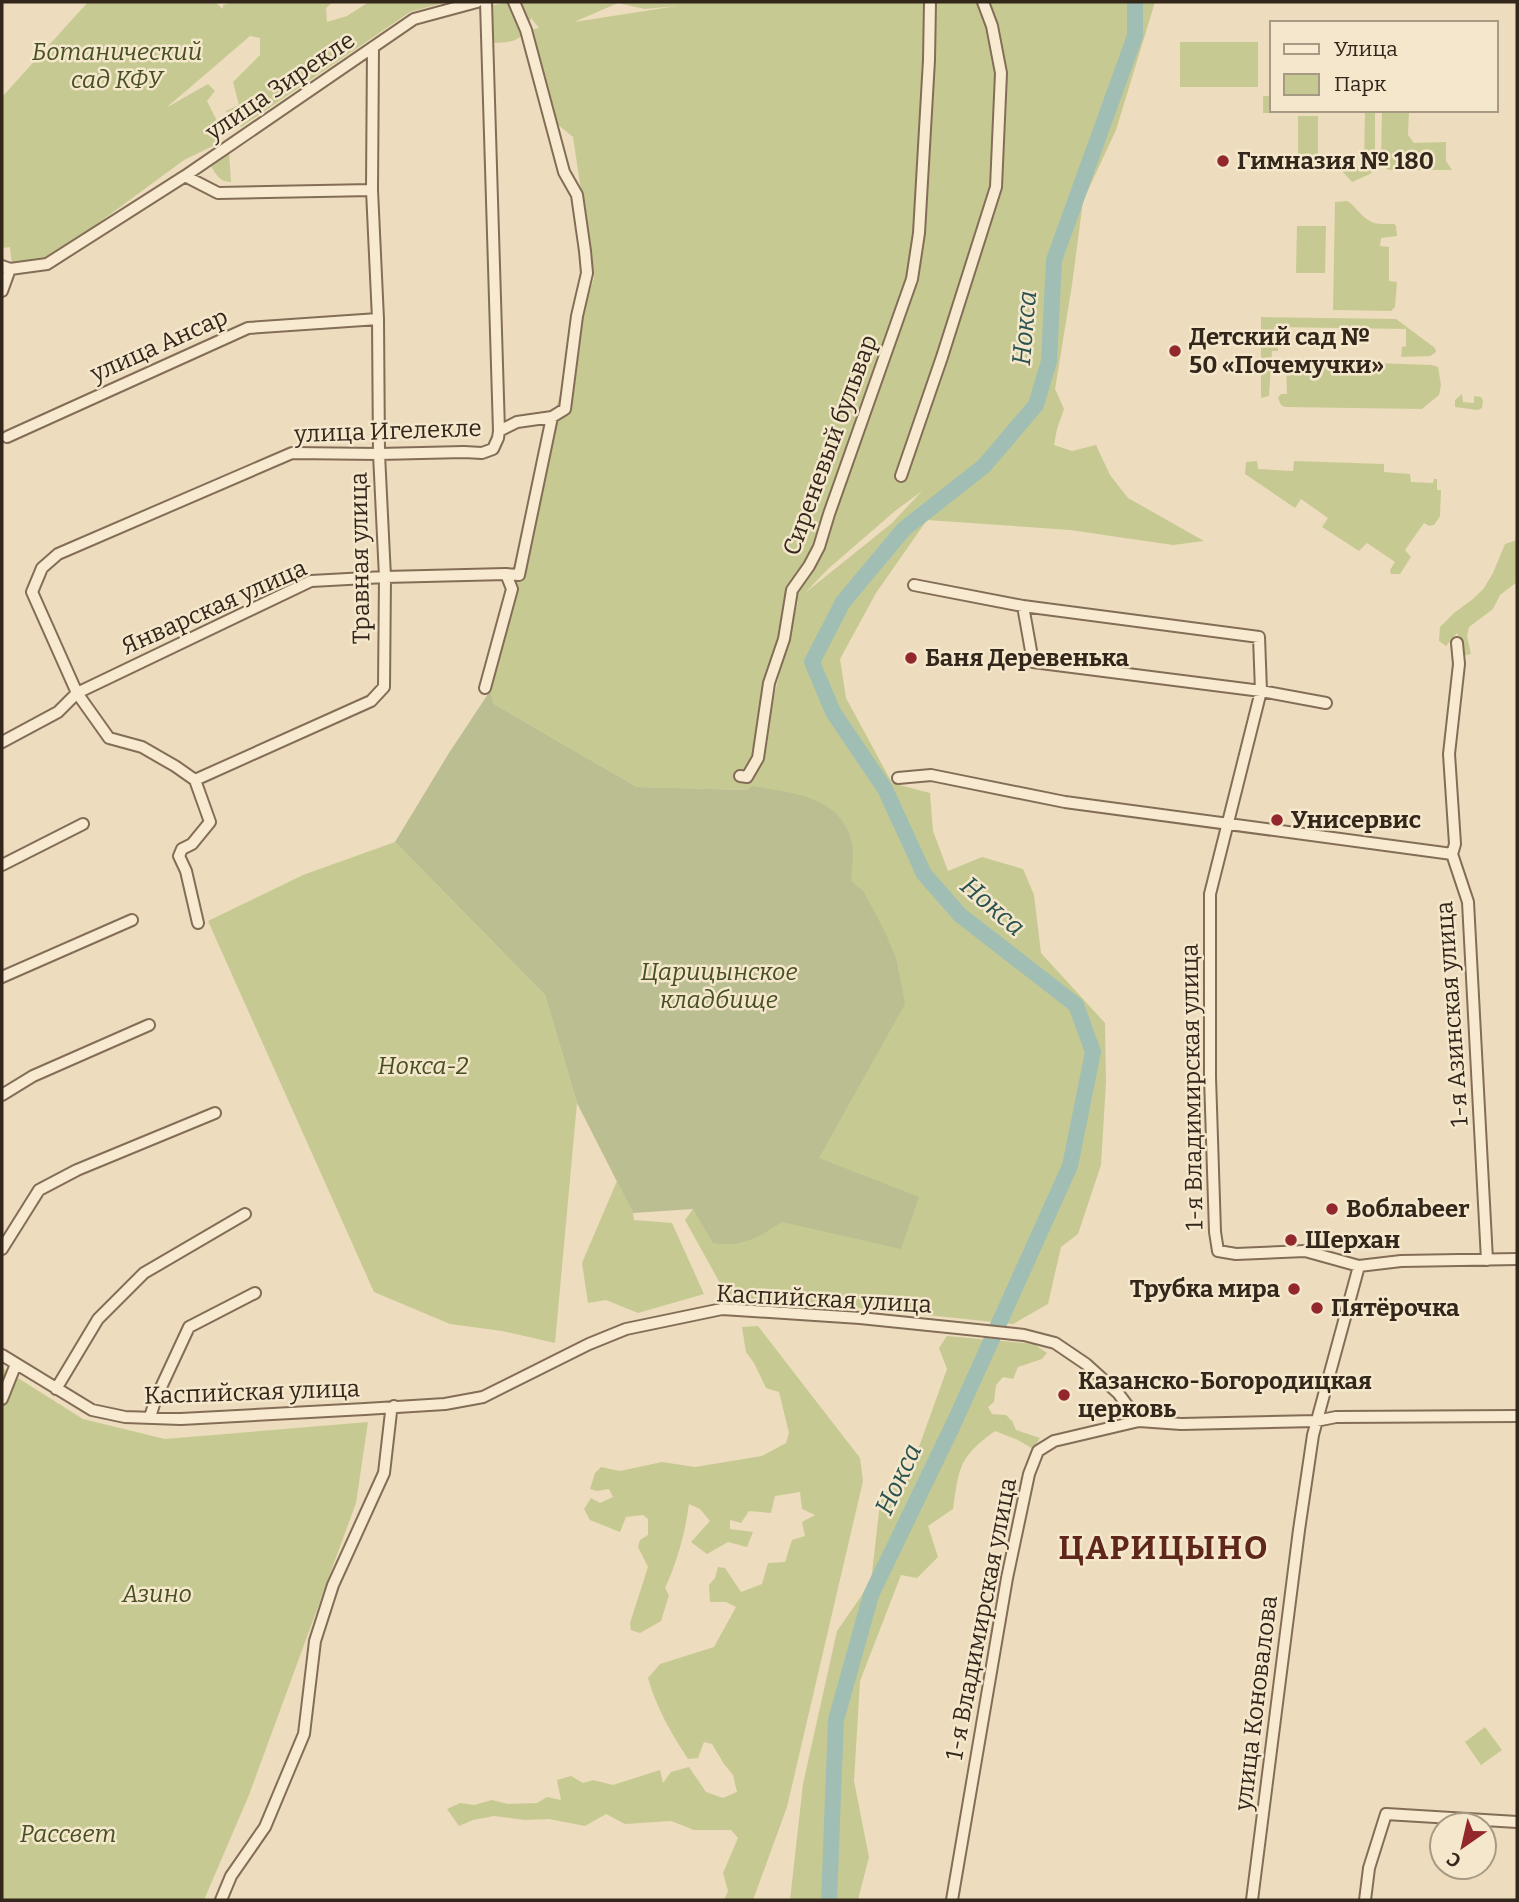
<svg xmlns="http://www.w3.org/2000/svg" width="1519" height="1902" viewBox="0 0 1519 1902" font-family="Bitter,serif">
<style>
.green{fill:#c6ca92;fill-rule:evenodd}
.cemetery{fill:#bbbe91}
.lines{fill:none;stroke-linecap:round;stroke-linejoin:round}
.river{stroke:#a1beb4;stroke-width:16}
.minor-casing{stroke:#846d57;stroke-width:14}
.minor{stroke:#f8ead0;stroke-width:10}
.poi-dot{fill:#92282d;stroke:#f4e7cc;stroke-width:2.5}
.labels{text-anchor:middle;stroke-width:5;stroke-linejoin:round;paint-order:stroke}
.park-label{font-size:24px;font-style:italic;fill:#465022;stroke:#f4e7cc}
.street-label{font-size:24px;fill:#33261b;stroke:#f4e7cc}
.poi-label{font-size:24px;font-weight:bold;fill:#33261b;stroke:#f4e7cc;text-anchor:start}
.water-label{font-size:26px;font-style:italic;fill:#2a534f;stroke:#f4e7cc}
.district-label{font-size:32px;font-weight:bold;letter-spacing:2px;fill:#5f261b;stroke:#f4e7cc}
</style>
<rect width="100%" height="100%" fill="#eddcbd"/>
<path class="green" d="M 88,2 L 215,2 L 223,9 L 223,5 L 233,2 L 333,2 L 326,8 L 327,22 L 347,16 L 369,2 L 446,2 L 410,12 L 241,127 L 226,111 L 239,105 L 233,82 L 260,55 L 260,38 L 250,36 L 166,108 L 208,84 L 215,91 L 207,101 L 220,127 L 213,146 L 184,160 L 48,260 L 12,265 L 10,247 L 2,248 L 2,97 Z
M 512,2 L 1155,2 L 1116,130 L 1083,201 L 1072,285 L 1055,389 L 1064,409 L 1057,429 L 1054,445 L 1072,451 L 1096,445 L 1110,475 L 1128,498 L 1204,541 L 1173,545 L 1070,530 L 927,520 L 876,593 L 840,659 L 846,698 L 892,783 L 930,793 L 933,831 L 948,871 L 982,857 L 1023,869 L 1034,895 L 1041,953 L 1105,1023 L 1106,1082 L 1101,1165 L 1078,1234 L 1061,1247 L 1048,1304 L 1013,1324 L 830,1305 L 741,1298 L 725,1292 L 685,1220 L 693,1209 L 782,1221 L 904,1004 L 897,961 L 751,786 L 747,790 L 637,787 L 494,704 L 490,691 L 556,409 L 580,320 L 594,278 L 573,137 L 552,120 L 530,30 L 539,28 L 531,18 C 522,42 515,42 491,43 L 489,6 ZM 618,3 L 645,9 L 677,6 L 574,22 ZM 922,491 L 892,523 L 805,593 L 828,569 L 895,511 ZM 798,601 L 760,751 L 791,607 Z
M 1180,42 L 1258,42 L 1258,87 L 1180,87 Z
M 1263,96 L 1272,96 L 1272,110 L 1315,110 L 1315,113 L 1263,113 Z
M 1365,110 L 1375,110 L 1375,169 L 1370,174 L 1352,182 L 1341,170 L 1341,159 L 1347,159 L 1348,168 L 1364,167 Z
M 1382,110 L 1409,110 L 1408,135 L 1414,143 L 1446,142 L 1446,161 L 1452,170 L 1389,170 L 1383,166 L 1381,161 Z
M 1298,116 L 1318,116 L 1318,171 L 1298,171 Z
M 229,151 L 231,182 C 219,182 213,171 209,161 Z
M 1347,201 C 1356,206 1360,216 1370,221 C 1376,225 1386,224 1394,224 L 1396,226 L 1397,236 L 1381,238 L 1380,246 L 1389,247 L 1389,281 L 1397,282 L 1395,307 L 1391,311 L 1333,310 L 1335,202 Z
M 1297,226 L 1326,226 L 1325,273 L 1296,273 Z
M 1261,317 L 1396,319 L 1435,348 L 1436,352 L 1430,356 L 1401,357 L 1402,347 L 1406,346 L 1406,329 L 1274,327 L 1274,345 L 1278,345 L 1278,351 L 1272,351 L 1269,396 L 1261,398 Z
M 1286,360 L 1432,365 L 1438,367 L 1441,385 L 1439,395 L 1422,409 L 1285,407 L 1281,405 L 1278,398 L 1281,394 L 1287,394 Z
M 1462,394 L 1463,402 L 1474,403 L 1474,396 L 1481,397 L 1483,401 L 1482,408 L 1478,410 L 1455,407 L 1455,400 Z
M 1257,461 L 1258,469 L 1293,471 L 1294,461 L 1384,464 L 1384,472 L 1410,474 L 1411,482 L 1433,483 L 1434,479 L 1437,479 L 1437,490 L 1441,490 L 1440,516 L 1434,525 L 1429,526 L 1424,523 L 1405,550 L 1411,557 L 1400,574 L 1391,574 L 1390,570 L 1395,562 L 1367,543 L 1359,551 L 1322,527 L 1328,518 L 1301,499 L 1295,508 L 1245,474 L 1246,462 Z
M 1517,540 L 1517,582 L 1500,595 L 1493,609 L 1469,627 L 1467,636 L 1471,654 L 1462,656 C 1459,649 1461,641 1457,633 L 1446,646 L 1439,641 L 1440,627 L 1454,613 L 1473,599 L 1484,588 L 1493,573 L 1505,544 Z
M 395,842 L 545,995 L 577,1103 L 555,1343 L 502,1331 L 450,1324 L 374,1292 L 208,921 L 303,875 Z
M 617,1181 L 633,1213 L 634,1220 L 672,1223 L 704,1294 L 638,1313 L 606,1300 L 588,1303 L 582,1263 Z
M 758,1326 L 860,1458 L 863,1481 L 787,1807 L 753,1900 L 724,1900 L 728,1891 L 723,1873 L 738,1838 L 731,1830 L 694,1830 L 671,1821 L 625,1824 L 606,1814 L 585,1826 L 549,1819 L 525,1820 L 494,1816 L 473,1820 L 459,1826 L 447,1809 L 460,1803 L 474,1805 L 492,1800 L 508,1804 L 537,1803 L 547,1797 L 561,1800 L 557,1780 L 571,1776 L 583,1783 L 593,1780 L 613,1785 L 660,1770 L 663,1783 L 671,1772 L 689,1767 L 706,1792 L 723,1798 L 737,1792 L 733,1775 L 724,1764 L 712,1744 L 704,1742 L 698,1758 L 688,1759 C 672,1735 656,1707 648,1678 L 660,1664 L 714,1647 L 736,1607 L 726,1602 L 710,1602 L 709,1585 L 715,1578 L 718,1567 L 725,1568 L 741,1592 L 762,1584 L 768,1563 L 785,1562 L 792,1540 L 805,1536 L 802,1522 L 815,1515 L 802,1509 L 800,1492 L 775,1496 L 771,1513 L 749,1511 L 741,1523 L 730,1520 L 730,1529 L 753,1532 L 747,1547 L 728,1542 L 707,1554 L 691,1542 L 710,1521 L 700,1509 L 689,1504 C 685,1533 678,1560 665,1588 L 669,1595 L 661,1621 L 640,1633 L 631,1630 L 630,1623 L 648,1567 L 638,1547 L 640,1540 L 648,1535 L 648,1519 L 643,1515 L 626,1517 L 620,1532 L 590,1520 L 584,1509 L 591,1498 L 600,1503 L 613,1497 L 609,1489 L 597,1491 L 590,1489 L 595,1473 L 601,1467 L 620,1471 L 662,1462 L 695,1467 L 762,1456 L 786,1443 L 789,1433 L 779,1392 L 766,1388 L 754,1363 L 746,1352 L 742,1327 Z
M 947,1336 L 1034,1344 L 1047,1353 L 1042,1359 L 1018,1367 L 1013,1379 L 1003,1377 L 996,1385 L 994,1402 L 988,1407 L 992,1414 L 1006,1415 L 1012,1421 L 1016,1430 L 1040,1438 L 1033,1449 L 1018,1440 L 995,1431 C 959,1457 959,1467 953,1509 L 928,1526 L 938,1557 L 917,1578 L 901,1575 L 860,1681 L 854,1781 L 869,1857 L 858,1900 L 790,1900 L 803,1784 L 837,1631 L 871,1582 L 881,1494 L 907,1480 L 947,1369 L 939,1348 Z
M 2,1368 L 83,1419 L 165,1439 L 368,1422 L 356,1503 L 249,1795 L 204,1900 L 2,1900 Z
M 1485,1727 L 1502,1750 L 1481,1765 L 1465,1742 Z"/>
<path class="cemetery" d="M 490,691 L 494,704 L 637,787 L 747,790 L 751,786 C 791,793 841,795 852,843 C 854,854 852,869 851,881 L 864,892 L 886,934 L 897,961 L 905,1004 L 819,1158 L 919,1197 L 901,1249 L 782,1222 C 759,1237 741,1248 713,1243 L 693,1209 L 633,1213 L 577,1103 L 545,995 L 395,842 L 449,753 Z"/>
<g class="lines">
<path class="river" d="M 829,1900 L 836,1720 L 871,1595 L 954,1423 L 1070,1166 L 1093,1052 L 1076,1005 L 960,915 L 924,874 L 885,789 L 833,712 L 812,662 L 843,602 L 904,529 L 984,466 L 1036,405 L 1049,361 L 1054,260 L 1135,36 L 1135,2"/>
<defs>
<path id="minor" d="M 185,176 L 218,193 L 372,190
M 2,266 L 10,269 L 47,264 L 185,176 L 414,19 L 477,2
M 2,291 L 10,269
M 499,431 L 517,422 L 552,417 L 565,409 L 577,316 L 587,273 L 585,251 L 577,195 L 564,172 L 526,30 L 514,2
M 7,437 L 248,328 L 378,319
M 901,476 L 942,357 L 996,187 L 1001,73 L 992,26 L 983,2
M 914,585 L 1023,606 L 1259,637 L 1261,691 L 1210,894 L 1210,1077 L 1215,1232 L 1218,1251 L 1236,1254 L 1305,1251 L 1359,1266 L 1401,1261 L 1517,1259
M 1023,606 L 1033,662 L 1261,691 L 1326,703
M 1457,643 L 1459,664 L 1449,754 L 1455,844 L 1452,854 L 1468,902 L 1487,1260
M 485,688 L 512,589 L 506,574
M 2,742 L 58,712 L 77,693 L 311,581 L 385,577 L 506,574 L 519,575 L 552,417
M 740,776 L 747,777 L 758,758 L 769,683 L 784,639 L 792,590 L 809,566 L 819,547 L 829,514 L 912,279 L 919,233 L 929,60 L 930,2
M 898,778 L 931,775 L 1065,802 L 1452,854
M 195,780 L 371,701 L 384,687 L 385,577 L 379,454 L 378,319 L 372,190 L 373,47
M 2,865 L 83,824
M 198,923 L 186,871 L 179,856 L 182,849 L 192,844 L 210,822 L 195,780 L 175,766 L 142,747 L 109,738 L 77,693 L 32,592 L 42,568 L 58,554 L 292,453 L 379,454 L 464,452 L 482,453 L 493,449 L 498,438 L 499,431 L 486,2
M 2,977 L 132,920
M 2,1095 L 33,1076 L 149,1025
M 2,1249 L 39,1190 L 77,1170 L 215,1113
M 2,1355 L 92,1410 L 125,1417 L 181,1419 L 365,1409 L 445,1404 L 483,1397 L 589,1344 L 626,1329 L 722,1309 L 860,1318 L 977,1330 L 1024,1335 L 1055,1343 L 1086,1364 L 1118,1393 L 1139,1421 L 1181,1424 L 1316,1421 L 1336,1417 L 1517,1416
M 56,1389 L 98,1319 L 144,1273 L 245,1214
M 2,1399 L 16,1364
M 150,1417 L 156,1398 L 189,1327 L 255,1293
M 221,1900 L 231,1876 L 265,1827 L 304,1734 L 315,1641 L 333,1585 L 384,1473 L 391,1412 L 394,1406
M 952,1900 L 1007,1578 L 1029,1474 L 1038,1451 L 1054,1441 L 1139,1421
M 1252,1900 L 1299,1530 L 1313,1435 L 1359,1266
M 1365,1900 L 1369,1868 L 1386,1814 L 1517,1822"/>
</defs>
<use href="#minor" class="minor-casing"/>
<use href="#minor" class="minor"/>
</g>
<g class="poi-dot">
<circle cx="1223" cy="161" r="7"/>
<circle cx="1175" cy="351" r="7"/>
<circle cx="911" cy="658" r="7"/>
<circle cx="1277" cy="820" r="7"/>
<circle cx="1332" cy="1209" r="7"/>
<circle cx="1291" cy="1240" r="7"/>
<circle cx="1294" cy="1289" r="7"/>
<circle cx="1317" cy="1308" r="7"/>
<circle cx="1064" cy="1395" r="7"/>
</g>
<g class="labels">
<g class="park-label">
<text x="117" y="60">Ботанический<tspan x="117" dy="28">сад КФУ</tspan></text>
<text x="719" y="980">Царицынское<tspan x="719" dy="28">кладбище</tspan></text>
<text x="423" y="1074">Нокса-2</text>
<text x="157" y="1602">Азино</text>
<text x="68" y="1842">Рассвет</text>
</g>
<g class="street-label">
<text transform="translate(280 86) rotate(-34)" y="8">улица Зирекле</text>
<text transform="translate(159 345) rotate(-24)" y="8">улица Ансар</text>
<text transform="translate(388 431) rotate(-2)" y="8">улица Игелекле</text>
<text transform="translate(830 445) rotate(-70)" y="8">Сиреневый бульвар</text>
<text transform="translate(360 558) rotate(-91)" y="8">Травная улица</text>
<text transform="translate(214 607) rotate(-24)" y="8">Январская улица</text>
<text transform="translate(1452 1014) rotate(-94)" y="8">1-я Азинская улица</text>
<text transform="translate(1192 1087) rotate(-91)" y="8">1-я Владимирская улица</text>
<text transform="translate(824 1299) rotate(3)" y="8">Каспийская улица</text>
<text transform="translate(252 1392) rotate(-2)" y="8">Каспийская улица</text>
<text transform="translate(981 1619) rotate(-79)" y="8">1-я Владимирская улица</text>
<text transform="translate(1256 1703) rotate(-83)" y="8">улица Коновалова</text>
</g>
<g class="poi-label">
<text x="1237" y="169">Гимназия № 180</text>
<text x="1189" y="345">Детский сад №<tspan x="1189" dy="28">50 «Почемучки»</tspan></text>
<text x="925" y="666">Баня Деревенька</text>
<text x="1291" y="828">Унисервис</text>
<text x="1346" y="1217">Воблаbeer</text>
<text x="1305" y="1248">Шерхан</text>
<text x="1280" y="1297" text-anchor="end">Трубка мира</text>
<text x="1331" y="1316">Пятёрочка</text>
<text x="1078" y="1389">Казанско-Богородицкая<tspan x="1078" dy="28">церковь</tspan></text>
</g>
<g class="water-label">
<text transform="translate(1024 328) rotate(-85)" y="9">Нокса</text>
<text transform="translate(993 906) rotate(41)" y="9">Нокса</text>
<text transform="translate(898 1479) rotate(-65)" y="9">Нокса</text>
</g>
<g class="district-label">
<text x="1164" y="1559">ЦАРИЦЫНО</text>
</g>
</g>
<rect width="1519" height="1902" fill="none" stroke="#33261b" stroke-width="7"/>
<rect x="1270" y="21" width="228" height="91" fill="#f4e7cc" stroke="#a79a85" stroke-width="2"/>
<rect x="1284" y="44" width="35" height="10" fill="#f8ead0" stroke="#a79a85" stroke-width="2"/>
<text x="1334" y="56" font-size="21" fill="#33261b">Улица</text>
<rect x="1284" y="74" width="35" height="21" fill="#c6ca92" stroke="#a79a85" stroke-width="2"/>
<text x="1334" y="91" font-size="21" fill="#33261b">Парк</text>
<g transform="translate(1463 1846) rotate(214)"><circle r="33" fill="#f4e7cc" stroke="#a79a85" stroke-width="2"/>
<path d="M0-5L12 26L0 18L-12 26Z" fill="#92282d"/>
<text y="-10" font-size="19" font-weight="bold" text-anchor="middle" fill="#33261b">С</text>
</g>
</svg>
